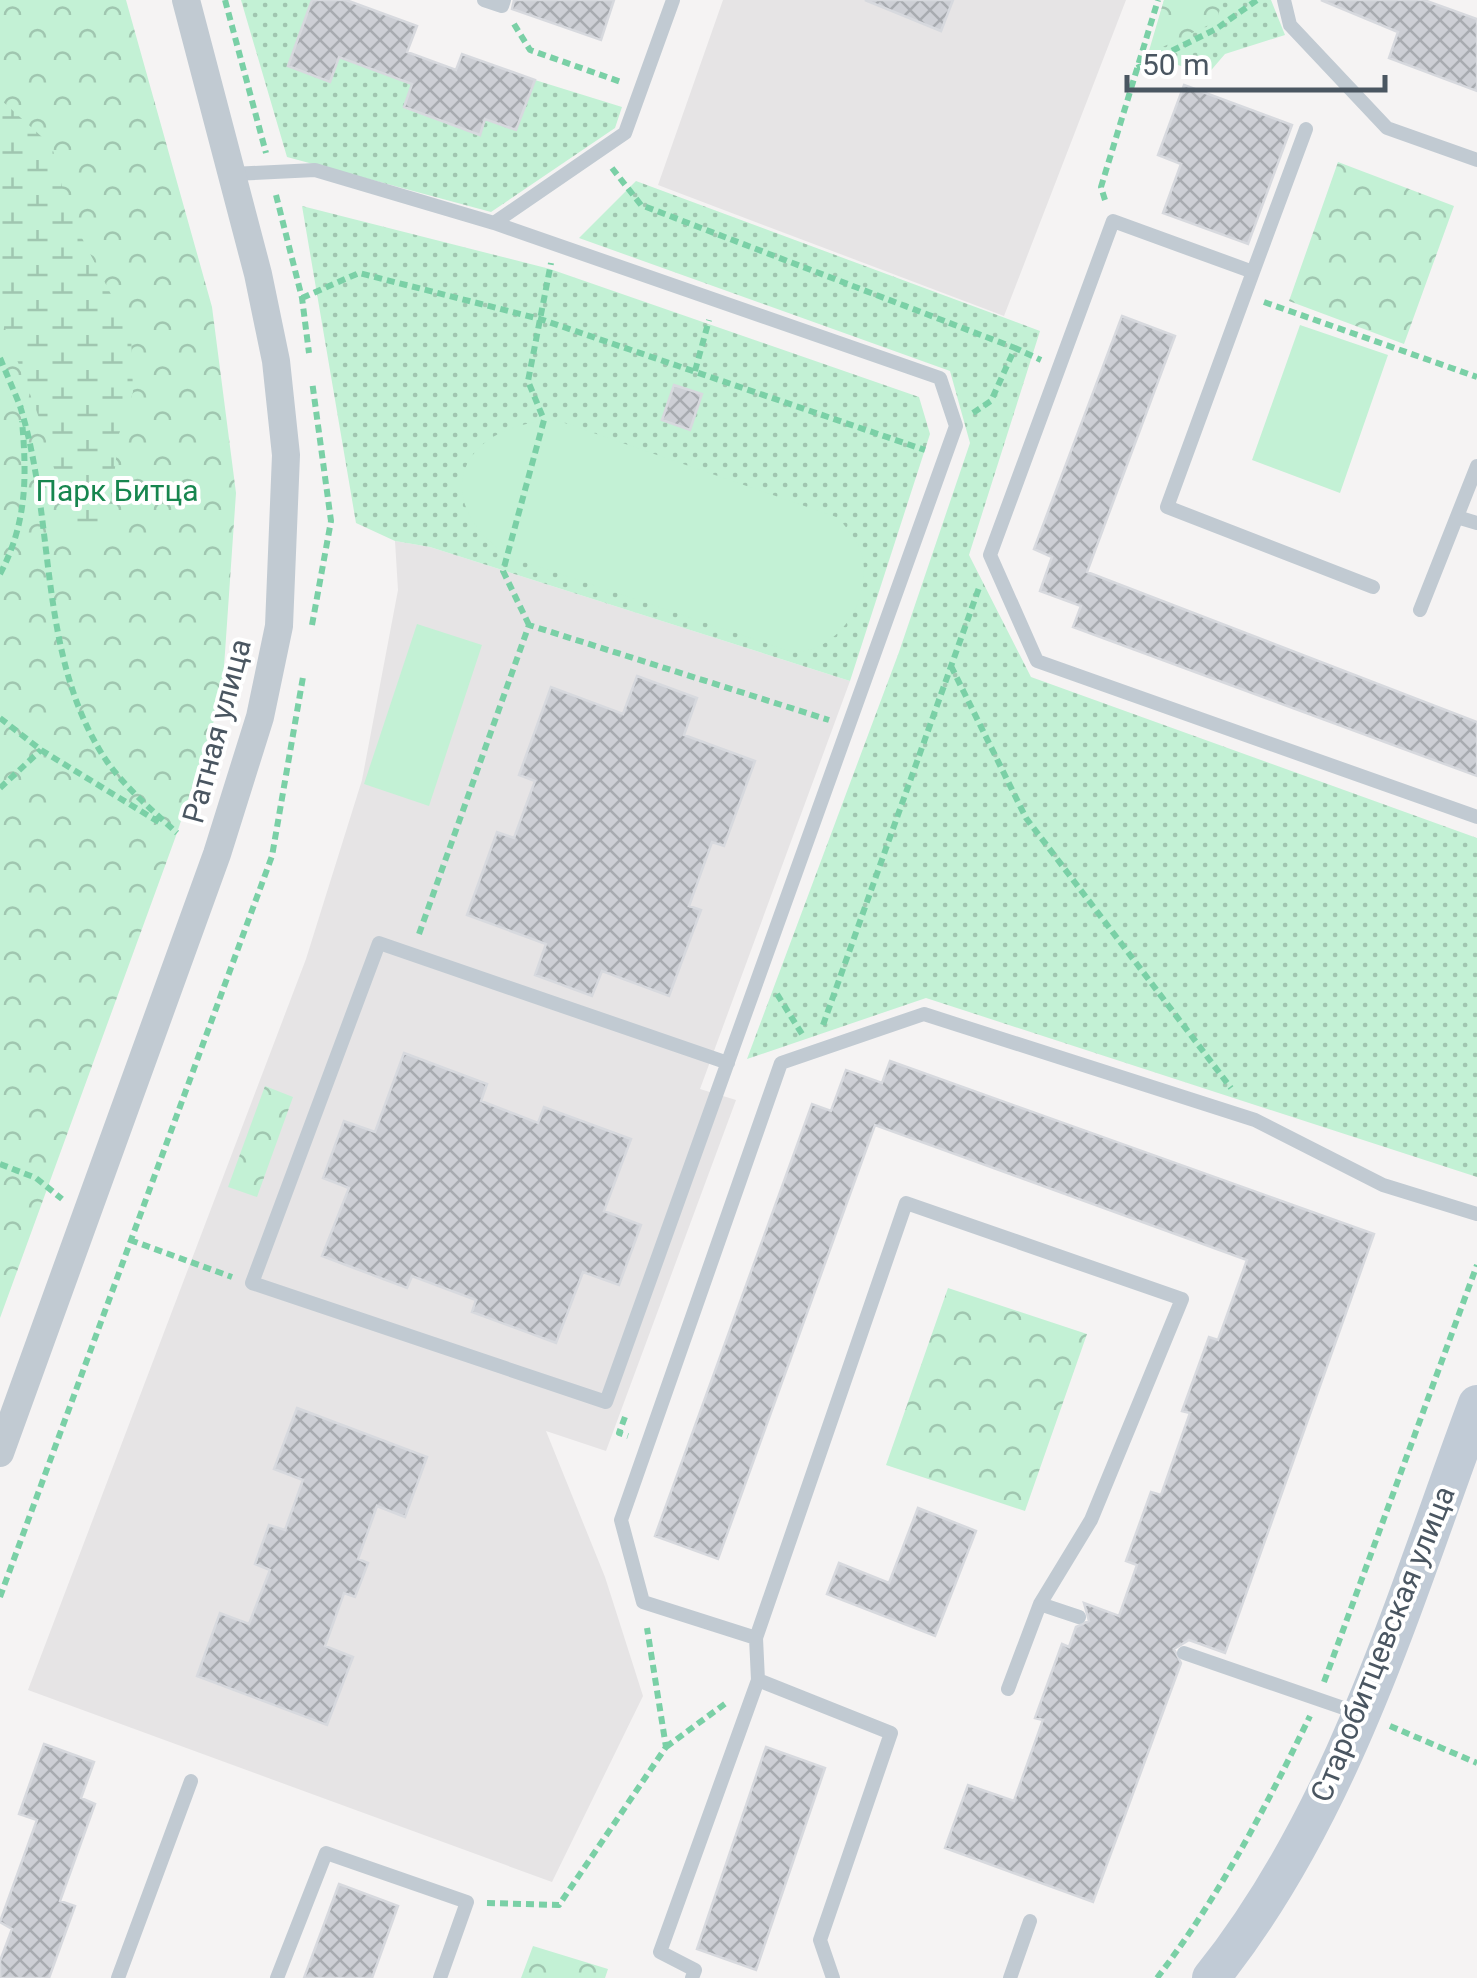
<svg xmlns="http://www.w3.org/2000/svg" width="1477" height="1978" viewBox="0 0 1477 1978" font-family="Roboto,sans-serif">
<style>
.education{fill:#e6e4e5}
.grass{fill:url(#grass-dots)}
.forest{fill:url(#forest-crowns)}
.wetland{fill:url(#wetland-marsh)}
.pitch{fill:#c3f1d5}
.building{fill:url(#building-cross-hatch);stroke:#d7d9de;stroke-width:2.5}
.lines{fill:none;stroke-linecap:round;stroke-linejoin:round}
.path{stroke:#7ad0a6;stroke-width:6;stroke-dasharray:8 5;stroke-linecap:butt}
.lane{stroke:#c1cad2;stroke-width:14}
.street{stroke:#c1cad2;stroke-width:28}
.secondary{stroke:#c1cbd6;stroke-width:38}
.labels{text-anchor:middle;stroke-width:8;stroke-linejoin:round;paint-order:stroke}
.park-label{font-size:30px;fill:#17864f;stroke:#fff}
.street-label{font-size:30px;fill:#4a5661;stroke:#fff}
</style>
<defs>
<pattern id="grass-dots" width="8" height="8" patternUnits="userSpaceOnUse" patternTransform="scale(2.5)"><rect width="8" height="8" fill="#c3f1d5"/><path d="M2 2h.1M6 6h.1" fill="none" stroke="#a0c6b0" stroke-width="1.8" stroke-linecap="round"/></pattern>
<pattern id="forest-crowns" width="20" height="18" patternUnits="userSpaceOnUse" patternTransform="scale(2.5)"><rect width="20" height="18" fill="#c3f1d5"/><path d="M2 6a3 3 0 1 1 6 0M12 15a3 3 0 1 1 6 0" fill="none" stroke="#a0c6b0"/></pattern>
<pattern id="wetland-marsh" width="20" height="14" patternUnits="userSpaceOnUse" patternTransform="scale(2.5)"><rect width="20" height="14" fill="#c3f1d5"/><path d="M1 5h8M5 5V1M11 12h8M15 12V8" fill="none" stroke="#a0c6b0"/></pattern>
<pattern id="building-cross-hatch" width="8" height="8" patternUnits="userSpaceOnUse" patternTransform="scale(2.5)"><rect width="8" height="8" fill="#cdcfd5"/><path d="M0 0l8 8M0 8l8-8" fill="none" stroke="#a8abb0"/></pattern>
</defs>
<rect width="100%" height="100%" fill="#f5f3f3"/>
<path class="education" d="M 723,0 L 1126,0 L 1004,316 L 658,185 Z
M 395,541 L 430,547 L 850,681 L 700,1089 L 736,1100 L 606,1451 L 546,1431 L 605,1577 L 643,1696 L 552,1882 L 28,1690 L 306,959 L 362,780 L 398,590 Z"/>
<path class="grass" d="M 241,0 L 312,0 L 288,66 L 330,81 L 339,57 L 369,68 L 418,68 L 404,108 L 479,135 L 485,119 L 516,130 L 535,80 L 622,107 L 615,128 L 491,212 L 287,157 Z
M 1164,0 L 1271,0 L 1285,35 L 1225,54 L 1207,75 L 1149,55 Z
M 636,181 L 1040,331 L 969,555 L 1031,677 L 1477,838 L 1477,1177 L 926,998 L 747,1059 L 899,652 L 970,443 L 950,371 L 579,238 Z
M 302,206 L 550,269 L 919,397 L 930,434 L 850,681 L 430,547 L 395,541 L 356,523 Z"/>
<path class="forest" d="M 0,0 L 126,0 L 212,307 L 236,493 L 222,696 L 177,833 L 0,1318 Z
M 1164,0 L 1222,0 L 1217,21 L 1148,54 Z
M 1338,162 L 1454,206 L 1404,344 L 1289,301 Z
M 265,1086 L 293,1097 L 257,1197 L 228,1187 Z
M 948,1288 L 1087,1334 L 1025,1511 L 886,1465 Z
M 533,1946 L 608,1969 L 605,1978 L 521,1978 Z"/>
<path class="wetland" d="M 0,99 L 52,146 L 68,211 L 131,333 L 133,392 L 119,434 L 108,527 L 77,548 L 41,423 L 0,315 Z"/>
<path class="pitch" d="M 1300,325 L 1388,355 L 1340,493 L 1252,460 Z
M 556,420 L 839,518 C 845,527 853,535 858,544 C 879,590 842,653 792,652 L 507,556 C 425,496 463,424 556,420 Z
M 417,624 L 482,645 L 429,806 L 364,784 Z"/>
<path class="building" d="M 312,0 L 346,0 L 417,26 L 407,52 L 456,70 L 462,54 L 535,80 L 516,130 L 485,119 L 480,135 L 404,107 L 412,84 L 339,57 L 330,82 L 288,66 Z
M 514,0 L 614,0 L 601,40 L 512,9 Z
M 865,0 L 953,0 L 941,31 Z
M 1321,0 L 1424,0 L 1477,19 L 1477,91 L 1389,58 L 1398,32 Z
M 1184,85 L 1292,125 L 1248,244 L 1163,213 L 1181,164 L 1158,155 Z
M 1122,316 L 1175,336 L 1087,572 L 1477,722 L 1477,776 L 1073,627 L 1081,606 L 1040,591 L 1052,557 L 1034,549 Z
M 674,385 L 702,394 L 690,430 L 662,420 Z
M 637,676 L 697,698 L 684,735 L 755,761 L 724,846 L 712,842 L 689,906 L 701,910 L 669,996 L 602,971 L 592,996 L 535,975 L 546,944 L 467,915 L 497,832 L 514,838 L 535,781 L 519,775 L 551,687 L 623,714 Z
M 404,1053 L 487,1084 L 481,1101 L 538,1123 L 544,1107 L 631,1139 L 604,1211 L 641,1225 L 619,1285 L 583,1272 L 556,1343 L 472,1312 L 476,1300 L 412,1276 L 407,1288 L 322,1256 L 349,1188 L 323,1178 L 344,1121 L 375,1132 Z
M 890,1061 L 1374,1234 L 1225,1653 L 1189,1640 L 1174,1649 L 1181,1663 L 1093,1902 L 945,1848 L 968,1785 L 1014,1801 L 1043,1720 L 1035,1718 L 1062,1644 L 1069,1647 L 1076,1627 L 1089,1621 L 1084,1603 L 1119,1616 L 1137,1565 L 1126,1561 L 1151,1492 L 1161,1495 L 1190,1413 L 1182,1411 L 1209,1337 L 1218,1340 L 1247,1260 L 875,1125 L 718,1559 L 655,1536 L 812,1104 L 831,1111 L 846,1070 L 882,1083 Z
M 297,1408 L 427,1457 L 405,1517 L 377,1506 L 358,1559 L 368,1563 L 355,1597 L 344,1593 L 325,1646 L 353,1657 L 327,1725 L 197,1676 L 220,1613 L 249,1624 L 270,1570 L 255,1564 L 269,1525 L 285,1530 L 303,1480 L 274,1469 Z
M 918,1508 L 976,1531 L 935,1636 L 827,1594 L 839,1563 L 889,1583 Z
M 44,1744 L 94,1762 L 81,1798 L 95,1804 L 60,1901 L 75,1906 L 49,1978 L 0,1978 L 0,1961 L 12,1929 L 0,1922 L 37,1820 L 19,1814 Z
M 766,1747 L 825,1768 L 756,1970 L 697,1949 Z
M 339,1884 L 398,1906 L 372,1978 L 304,1978 Z"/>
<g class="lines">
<path class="path" d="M 225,0 L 266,153
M 514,24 L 530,50 L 621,82
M 1137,68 L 1216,29 L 1257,0
M 612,168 L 641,205 L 1015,348
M 276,195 L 302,298 L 309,353
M 1105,200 L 1101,187 L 1158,0
M 302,298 L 359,273 L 540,319 L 925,450
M 1264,302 L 1477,377
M 0,358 L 21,408
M 695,371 L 709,320
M 20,406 C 55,517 38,646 99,749 C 118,782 149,807 177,833
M 973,413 L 991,401 L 1015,348 L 1041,360
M 0,574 C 27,523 27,477 22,421
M 312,625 L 331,521 L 312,381
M 529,625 L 503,571 L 544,420 L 528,381 L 551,263
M 951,666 L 1026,818 L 1231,1088
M 0,718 L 41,750 L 162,824
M 0,788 L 41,750
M 419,934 L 529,625 L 829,720
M 777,994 L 802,1034
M 823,1025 L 980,585
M 0,1164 L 36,1178 L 62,1199
M 130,1240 L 232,1277
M 625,1417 L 619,1433 L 628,1436
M 0,1597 L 272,856 L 303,677
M 1324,1682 L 1477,1265
M 1390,1726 L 1477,1763
M 666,1747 L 726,1703
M 487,1903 L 559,1905 L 666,1747 L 647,1628
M 1157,1978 C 1219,1897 1266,1807 1310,1716"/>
<path class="lane" d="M 484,0 L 502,6 L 504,0
M 1284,0 L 1290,25 L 1387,128 L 1477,160
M 233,174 L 315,170 L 494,223 L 625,133 L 673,0
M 494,223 L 940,378 L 956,426 L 606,1402 L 252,1283 L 379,943 L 728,1063
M 1253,272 L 1306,129
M 1457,517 L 1477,523
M 1373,587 L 1167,507 L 1253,272 L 1113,221 L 990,555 L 1037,661 L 1477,817
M 1420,610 L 1477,466
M 1040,1604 L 1079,1617
M 756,1638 L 758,1680
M 1184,1653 L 1358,1713
M 1008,1689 L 1040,1604 L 1091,1520 L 1182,1299 L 906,1203 L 756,1638 L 643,1602 L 621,1520 L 781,1063 L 924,1014 L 1255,1120 L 1383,1185 L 1477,1214
M 118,1978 L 191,1781
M 277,1978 L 326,1853 L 467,1902 L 440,1978
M 692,1978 L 695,1970 L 660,1952 L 758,1680 L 891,1733 L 820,1940 L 833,1978
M 1010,1978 L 1030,1921"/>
<path class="street" d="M 0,1453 L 217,854 L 260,717 L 279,626 L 286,455 L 276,361 L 258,274 L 186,0"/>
<path class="secondary" d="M 1211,1978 C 1344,1812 1404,1599 1477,1404"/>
</g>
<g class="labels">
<g class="park-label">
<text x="117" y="501">Парк Битца</text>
</g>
<g class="street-label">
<text transform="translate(217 731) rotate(-75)" y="10">Ратная улица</text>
<text transform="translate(1383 1644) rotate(-68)" y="10">Старобитцевская улица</text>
</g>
</g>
<path d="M1127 75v15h258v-15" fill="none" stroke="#4a5661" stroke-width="5"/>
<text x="1142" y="75" font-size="30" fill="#4a5661" stroke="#ffffff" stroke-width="8" paint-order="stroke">50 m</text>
</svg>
